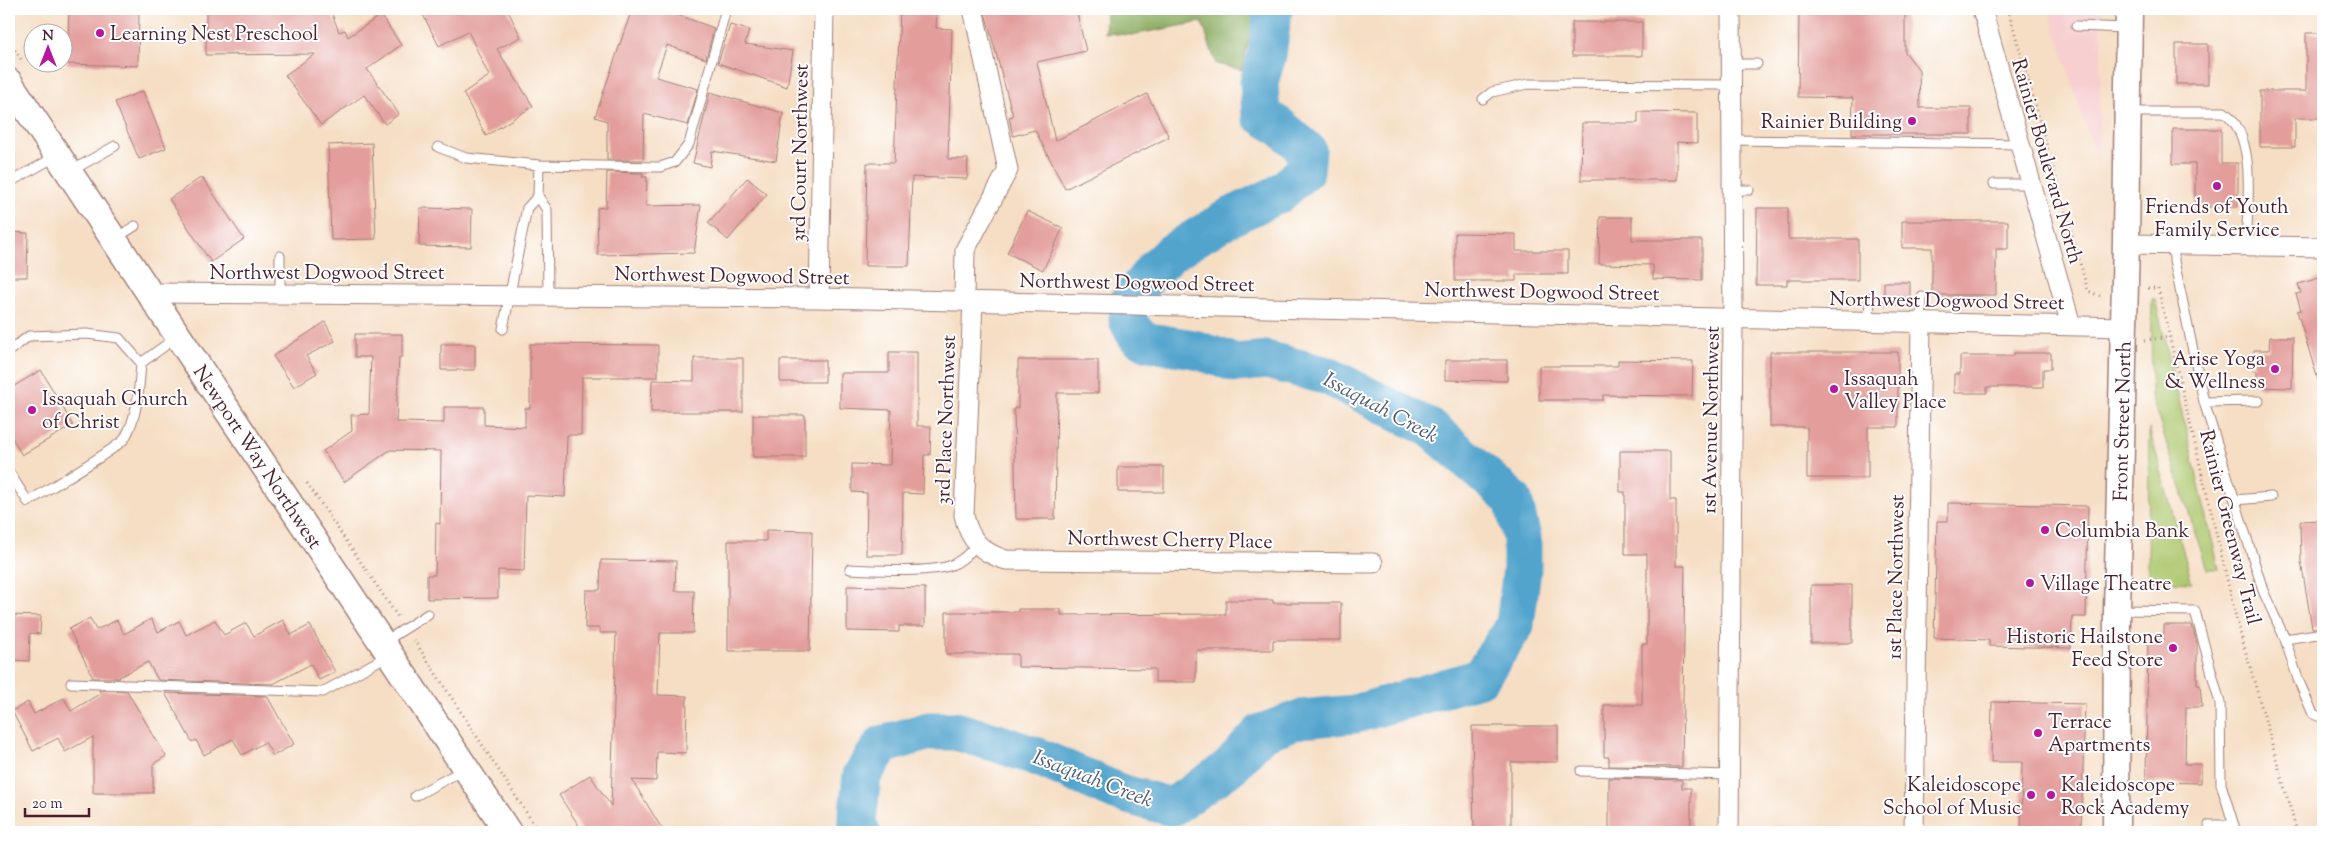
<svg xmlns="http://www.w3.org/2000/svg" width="2332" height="841" viewBox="0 0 2332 841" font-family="'Sorts Mill Goudy',serif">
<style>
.built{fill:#f7cfd0}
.green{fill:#adc86e;stroke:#7c744c}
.forest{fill:#8aac61;stroke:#6a6646}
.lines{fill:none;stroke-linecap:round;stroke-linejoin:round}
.river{stroke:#53a4cd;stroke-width:39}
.building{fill:#e39e9b}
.lane-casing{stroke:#a07e78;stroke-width:11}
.street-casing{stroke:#a07e78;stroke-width:21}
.secondary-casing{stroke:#a07e78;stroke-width:29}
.path{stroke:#a07e78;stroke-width:3;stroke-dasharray:1 4;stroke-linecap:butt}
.lane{stroke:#fff;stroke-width:9}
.street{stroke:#fff;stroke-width:19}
.secondary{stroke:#fff;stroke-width:26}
.poi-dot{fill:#b5179e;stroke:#fff;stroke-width:2}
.labels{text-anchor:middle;stroke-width:4;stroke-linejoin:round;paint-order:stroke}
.poi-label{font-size:20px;fill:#4a1f2b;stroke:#fff;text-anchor:start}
.street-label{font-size:20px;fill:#4a1f2b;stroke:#fff}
.water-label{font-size:21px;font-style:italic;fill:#4e5b74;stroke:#fff}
</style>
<rect width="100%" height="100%" fill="#fff"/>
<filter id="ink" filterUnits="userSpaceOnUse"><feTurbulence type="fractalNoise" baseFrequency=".02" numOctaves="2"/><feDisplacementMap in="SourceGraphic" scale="10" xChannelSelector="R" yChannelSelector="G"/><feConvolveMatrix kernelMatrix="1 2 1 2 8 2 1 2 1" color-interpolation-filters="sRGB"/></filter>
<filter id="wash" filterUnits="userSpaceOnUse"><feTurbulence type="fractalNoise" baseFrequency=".0096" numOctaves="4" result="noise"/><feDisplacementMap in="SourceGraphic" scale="20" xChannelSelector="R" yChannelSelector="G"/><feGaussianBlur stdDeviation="1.12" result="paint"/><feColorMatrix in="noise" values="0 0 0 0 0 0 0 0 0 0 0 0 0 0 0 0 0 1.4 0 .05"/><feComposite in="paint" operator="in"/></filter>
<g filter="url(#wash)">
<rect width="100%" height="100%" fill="#f6dec4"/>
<path class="built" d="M 2049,9 L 2102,9 L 2098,165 Z"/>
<path class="green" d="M 2152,299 L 2155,299 L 2219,569 L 2207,569 L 2151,395 Z
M 2149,428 L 2192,583 L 2148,581 Z"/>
<path class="forest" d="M 1106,9 L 1256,9 L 1242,70 L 1216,64 L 1202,22 L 1131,35 L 1105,33 Z"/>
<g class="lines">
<path class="river" d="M 861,832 L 857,822 L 862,775 L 882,745 L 929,731 L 955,731 L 994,742 L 1038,757 L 1120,793 L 1172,807 L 1229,768 L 1261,733 L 1300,719 L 1355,714 L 1480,678 L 1515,625 L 1522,569 L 1522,538 L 1513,500 L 1432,429 L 1328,376 L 1267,360 L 1236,363 L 1194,349 L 1149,342 L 1136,335 L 1128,320 L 1130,299 L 1153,270 L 1171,253 L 1228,218 L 1279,194 L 1305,171 L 1307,150 L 1279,126 L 1261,115 L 1259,82 L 1267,55 L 1273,9"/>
</g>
<g id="blocks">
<path class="building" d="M 69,9 L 139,9 L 138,66 L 67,64 Z
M 330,9 L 339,32 L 345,30 L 348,37 L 381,15 L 401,45 L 367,69 L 399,114 L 385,124 L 364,95 L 321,125 L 285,75 L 315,54 L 206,55 L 206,10 Z
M 420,9 L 507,9 L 521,37 L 497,49 L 533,106 L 486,136 L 463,93 L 489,76 L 468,31 L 439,46 Z
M 632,9 L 680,9 L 678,15 L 714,28 L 706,59 L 667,45 L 656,77 L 698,89 L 688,125 L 644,114 L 643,160 L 607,160 L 607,121 L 595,117 Z
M 900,9 L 937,9 L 936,28 L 952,29 L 948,159 L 968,159 L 967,179 L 912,177 L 909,266 L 865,266 L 867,163 L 894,163 Z
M 984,9 L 1076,9 L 1086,51 L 1037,62 L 1055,141 L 1147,94 L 1169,137 L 1065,189 L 1035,130 L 1013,136 L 1009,117 L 1013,116 Z
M 1799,9 L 1905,9 L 1905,52 L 1919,70 L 1920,108 L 1971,108 L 1971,134 L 1852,134 L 1853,98 L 1798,97 Z
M 1572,22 L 1642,22 L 1642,56 L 1572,56 Z
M 730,25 L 749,30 L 745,44 L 793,51 L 787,87 L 718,63 Z
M 2306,33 L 2323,33 L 2323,118 L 2295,118 L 2295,147 L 2260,147 L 2260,91 L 2306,91 Z
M 2176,44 L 2208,44 L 2208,84 L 2176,84 Z
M 143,91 L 166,148 L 139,159 L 115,102 Z
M 710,92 L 783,113 L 776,161 L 712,151 L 710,167 L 693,163 Z
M 1638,112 L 1697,113 L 1697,143 L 1677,142 L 1677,180 L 1581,180 L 1582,123 L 1638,123 Z
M 2173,129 L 2221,129 L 2221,163 L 2238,163 L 2238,207 L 2195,207 L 2195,164 L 2173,164 Z
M 372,143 L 376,239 L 331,240 L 328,145 Z
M 607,172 L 643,173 L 642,177 L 647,177 L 646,206 L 701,205 L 694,253 L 598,255 L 597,208 L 606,207 Z
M 202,177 L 244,239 L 211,262 L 169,199 Z
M 747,178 L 767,194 L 728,240 L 708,223 Z
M 420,208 L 472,209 L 471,247 L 419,246 Z
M 1757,208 L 1788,208 L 1788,239 L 1858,239 L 1858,280 L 1787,280 L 1787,285 L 1756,285 Z
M 1027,211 L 1063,228 L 1043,270 L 1007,253 Z
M 1600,217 L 1632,217 L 1632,240 L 1702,240 L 1702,280 L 1653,279 L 1653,265 L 1599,264 Z
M 1902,221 L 2008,221 L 2008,249 L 1996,249 L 1996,295 L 1932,295 L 1932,248 L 1902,248 Z
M 9,232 L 28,233 L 27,277 L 9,277 Z
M 1455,233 L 1516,234 L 1516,251 L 1568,251 L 1568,274 L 1516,274 L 1516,281 L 1455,281 Z
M 2323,277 L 2323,382 L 2319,383 L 2297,311 L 2301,310 L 2296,294 L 2301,293 L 2298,284 Z
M 1884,282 L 1910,282 L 1910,305 L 1884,305 Z
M 325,322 L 335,341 L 306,356 L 317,373 L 294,387 L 273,356 Z
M 355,334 L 402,334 L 402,357 L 399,357 L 396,422 L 444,423 L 444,407 L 484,407 L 484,425 L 525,427 L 525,408 L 530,408 L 530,344 L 658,345 L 658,377 L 582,377 L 581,435 L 567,435 L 565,497 L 526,495 L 524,571 L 498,570 L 498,598 L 427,599 L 427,575 L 435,575 L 436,523 L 440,524 L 441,451 L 390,450 L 344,482 L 323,451 L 352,431 L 351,415 L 369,414 L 371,357 L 355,357 Z
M 2270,337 L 2293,337 L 2292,388 L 2257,387 L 2257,371 L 2253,371 L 2254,350 L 2269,350 Z
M 441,344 L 475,344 L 475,370 L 441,370 Z
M 889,352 L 917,352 L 917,426 L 931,426 L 930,455 L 924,455 L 923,494 L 903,493 L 902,555 L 866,555 L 867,493 L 852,492 L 852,464 L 890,465 L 891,410 L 840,408 L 840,373 L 889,373 Z
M 1770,352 L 1898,352 L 1898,427 L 1868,427 L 1868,478 L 1807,478 L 1807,427 L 1770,427 Z
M 2014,353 L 2051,353 L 2051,369 L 2043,369 L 2043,387 L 1987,387 L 1987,393 L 1954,393 L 1954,374 L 1960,374 L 1960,356 L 2014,356 Z
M 694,358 L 743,358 L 743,412 L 651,412 L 652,380 L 694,381 Z
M 780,360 L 825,360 L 825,382 L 780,382 Z
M 1018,360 L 1098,360 L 1098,393 L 1057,393 L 1055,519 L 1016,519 L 1014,408 L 1018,408 Z
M 1445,360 L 1507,360 L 1507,381 L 1445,380 Z
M 1618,360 L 1693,361 L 1692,396 L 1603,395 L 1603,400 L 1539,400 L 1539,366 L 1618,366 Z
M 41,370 L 73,425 L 22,455 L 9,433 L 9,389 Z
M 753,415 L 805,415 L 805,457 L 753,457 Z
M 1620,451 L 1670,451 L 1670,500 L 1676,500 L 1676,566 L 1685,566 L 1682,767 L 1609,766 L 1609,757 L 1604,757 L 1604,705 L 1642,705 L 1642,644 L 1647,644 L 1647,554 L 1625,554 L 1625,492 L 1620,492 Z
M 1118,467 L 1164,467 L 1164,492 L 1118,492 Z
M 1948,503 L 2088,506 L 2086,617 L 2072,617 L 2071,648 L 1989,646 L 1989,640 L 1934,638 L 1937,521 L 1948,521 Z
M 2323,520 L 2323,627 L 2312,628 L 2301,561 L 2300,521 Z
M 766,530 L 812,531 L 810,651 L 728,651 L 728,541 L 766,541 Z
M 601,560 L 676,561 L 675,591 L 694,591 L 693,633 L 660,633 L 658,695 L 687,696 L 686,753 L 657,752 L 656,781 L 632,780 L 664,832 L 583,832 L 559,795 L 590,775 L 611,806 L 616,633 L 600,633 L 600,628 L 585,628 L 586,590 L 600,590 Z
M 1811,585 L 1852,585 L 1852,643 L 1811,643 Z
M 847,586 L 925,588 L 925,626 L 899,626 L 899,632 L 847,631 Z
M 1226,600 L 1273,600 L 1273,603 L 1341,603 L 1341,640 L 1273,640 L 1273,650 L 1196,650 L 1196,682 L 1155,682 L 1155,669 L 1018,667 L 1018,654 L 946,654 L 946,612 L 1018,612 L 1018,609 L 1061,609 L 1061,615 L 1226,614 Z
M 9,615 L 41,616 L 40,634 L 30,633 L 29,661 L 9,660 Z
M 90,618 L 96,630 L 117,620 L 124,634 L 151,619 L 158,632 L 179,621 L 186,635 L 215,620 L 224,635 L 246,623 L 254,636 L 283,620 L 291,635 L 310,625 L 335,672 L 319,680 L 311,664 L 273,684 L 158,680 L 148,662 L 119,677 L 120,678 L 93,678 L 69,629 Z
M 2164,625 L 2192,625 L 2197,643 L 2197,685 L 2200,685 L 2202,707 L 2186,707 L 2185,764 L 2201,764 L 2201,783 L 2146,782 L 2148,639 L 2164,640 Z
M 99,690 L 127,691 L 166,756 L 153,764 L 153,793 L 93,793 L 93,737 L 65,752 L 58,738 L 33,751 L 12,711 L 28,702 L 34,714 L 64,698 L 71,711 L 101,693 Z
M 165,693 L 267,696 L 294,744 L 273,756 L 265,742 L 242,755 L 233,739 L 204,755 L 196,740 L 192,742 Z
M 1992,702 L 2085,704 L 2081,832 L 2021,832 L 2022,762 L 1991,762 Z
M 1472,726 L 1558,726 L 1558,762 L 1511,762 L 1511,832 L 1474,832 Z
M 1609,778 L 1682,780 L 1682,788 L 1691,788 L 1691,832 L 1609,832 Z"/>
</g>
</g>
<g filter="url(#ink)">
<use href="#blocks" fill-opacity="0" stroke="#a07e78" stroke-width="1"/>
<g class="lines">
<defs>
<path id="lane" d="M 2076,26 L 2126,28
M 1731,64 L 1757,64
M 1483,99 L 1492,92 L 1528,84 L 1731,85
M 2130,112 L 2224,112 C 2258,136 2247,208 2246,246
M 1732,140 L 2020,144
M 438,147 L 466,158 L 539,165 L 660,167 L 675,162 L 689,144 L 726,9
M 539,165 L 538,196 L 547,210 L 548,296
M 71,171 L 115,146
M 10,182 L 55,157
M 1994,184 L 2031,184
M 1732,190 L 1749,190
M 116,238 L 135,226
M 2174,245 L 2174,261 L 2204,402 L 2264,593 L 2285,639 L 2298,679 L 2313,714 L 2323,718
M 280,256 L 280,294
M 1869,320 L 1870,297
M 1921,322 L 1922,297
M 503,329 L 527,208 L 538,196
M 9,351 L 29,336 L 87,334 L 119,338 L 141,363 C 139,388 138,415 125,438 C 120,447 43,492 28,502 L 9,472
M 141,363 L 177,337
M 2204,402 L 2259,401
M 2235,500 L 2271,497
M 850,569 C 877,570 925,573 949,566 C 961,562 969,553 977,545
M 2120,610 L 2195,611 L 2220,703 L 2221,784 L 2236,832
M 2285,639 L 2323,633
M 384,642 L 428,614
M 71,683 L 323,692 L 387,656
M 1581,771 L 1729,775
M 415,796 L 463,770
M 2209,825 L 2234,825"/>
<path id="street" d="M 1982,9 L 2071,325
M 2126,244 L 2323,247
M 149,293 L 819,298 L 2124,327
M 819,298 L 824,9
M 964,301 L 965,250 L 1008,170 L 973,9
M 973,301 L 964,515 C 969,540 982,553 1006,560 L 1373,563
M 1729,832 L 1733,317 L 1731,9
M 1914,832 L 1921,322"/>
<g id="secondary">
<path id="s1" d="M 9,82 L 508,832"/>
<path id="s2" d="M 2116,832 L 2117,610 L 2126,241 L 2129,9"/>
</g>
</defs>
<use href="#lane" class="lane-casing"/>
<use href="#street" class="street-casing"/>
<use href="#secondary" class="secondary-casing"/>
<path class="path" d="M 2008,9 L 2088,291 L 2100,296 L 2099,299
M 9,42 L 23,62
M 2148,288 L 2158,288 L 2237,621 L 2297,832
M 2145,340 L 2170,337
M 307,483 L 398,617
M 414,640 L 539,832"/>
<use href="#lane" class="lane"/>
<use href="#street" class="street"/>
<use href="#secondary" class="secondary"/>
</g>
</g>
<g class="poi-dot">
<circle cx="100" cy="33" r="5"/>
<circle cx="1912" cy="121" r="5"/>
<circle cx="2217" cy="186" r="5"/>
<circle cx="2275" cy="369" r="5"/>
<circle cx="1834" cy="389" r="5"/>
<circle cx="32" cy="410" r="5"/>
<circle cx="2045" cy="530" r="5"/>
<circle cx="2030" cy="583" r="5"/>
<circle cx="2173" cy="648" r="5"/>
<circle cx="2038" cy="733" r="5"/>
<circle cx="2031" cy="795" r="5"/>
<circle cx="2051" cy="795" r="5"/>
</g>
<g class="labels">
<g class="poi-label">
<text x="110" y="40">Learning Nest Preschool</text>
<text x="1902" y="128" text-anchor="end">Rainier Building</text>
<text x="2217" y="213" text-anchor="middle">Friends of Youth<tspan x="2217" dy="23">Family Service</tspan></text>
<text x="2265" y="365" text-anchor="end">Arise Yoga<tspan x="2265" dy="23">&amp; Wellness</tspan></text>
<text x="1844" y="385">Issaquah<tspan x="1844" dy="23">Valley Place</tspan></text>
<text x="42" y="405">Issaquah Church<tspan x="42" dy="23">of Christ</tspan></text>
<text x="2055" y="537">Columbia Bank</text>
<text x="2040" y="590">Village Theatre</text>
<text x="2163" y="643" text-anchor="end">Historic Hailstone<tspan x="2163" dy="23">Feed Store</tspan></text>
<text x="2048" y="728">Terrace<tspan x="2048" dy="23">Apartments</tspan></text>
<text x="2021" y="791" text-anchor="end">Kaleidoscope<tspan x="2021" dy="23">School of Music</tspan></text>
<text x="2061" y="791">Kaleidoscope<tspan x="2061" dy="23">Rock Academy</tspan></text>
</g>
<g class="street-label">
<text transform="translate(799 153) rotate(-89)" y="7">3rd Court Northwest</text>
<text transform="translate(2048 161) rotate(74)" y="7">Rainier Boulevard North</text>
<text x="327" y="279">Northwest Dogwood Street</text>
<text transform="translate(732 275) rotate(1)" y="7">Northwest Dogwood Street</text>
<text transform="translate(1137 282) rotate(1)" y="7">Northwest Dogwood Street</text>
<text transform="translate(1542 291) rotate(1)" y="7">Northwest Dogwood Street</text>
<text transform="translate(1947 300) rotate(1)" y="7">Northwest Dogwood Street</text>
<text transform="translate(945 420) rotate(-88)" y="7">3rd Place Northwest</text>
<text transform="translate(1710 420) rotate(-89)" y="7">1st Avenue Northwest</text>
<text dy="7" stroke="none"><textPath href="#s2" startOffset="411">Front Street North</textPath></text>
<text dy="7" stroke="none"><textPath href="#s1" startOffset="450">Newport Way Northwest</textPath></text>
<text transform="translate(2231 527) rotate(76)" y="7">Rainier Greenway Trail</text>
<text transform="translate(1170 539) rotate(1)" y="7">Northwest Cherry Place</text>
<text transform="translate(1895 577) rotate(-89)" y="7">1st Place Northwest</text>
</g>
<g class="water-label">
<text transform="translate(1381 407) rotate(28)" y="7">Issaquah Creek</text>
<text transform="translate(1093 778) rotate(21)" y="7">Issaquah Creek</text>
</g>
</g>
<rect width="2332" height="841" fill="none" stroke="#fff" stroke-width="30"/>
<g transform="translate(48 48)"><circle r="24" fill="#ffffff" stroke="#b7a5aa"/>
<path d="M0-4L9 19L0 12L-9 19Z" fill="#b5179e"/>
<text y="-8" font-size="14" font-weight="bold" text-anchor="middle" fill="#4a1f2b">N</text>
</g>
<path d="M25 808v8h64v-8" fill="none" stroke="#4a1f2b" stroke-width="2.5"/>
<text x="32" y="808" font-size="15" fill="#4a1f2b" stroke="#ffffff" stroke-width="4" paint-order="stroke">20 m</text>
</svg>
